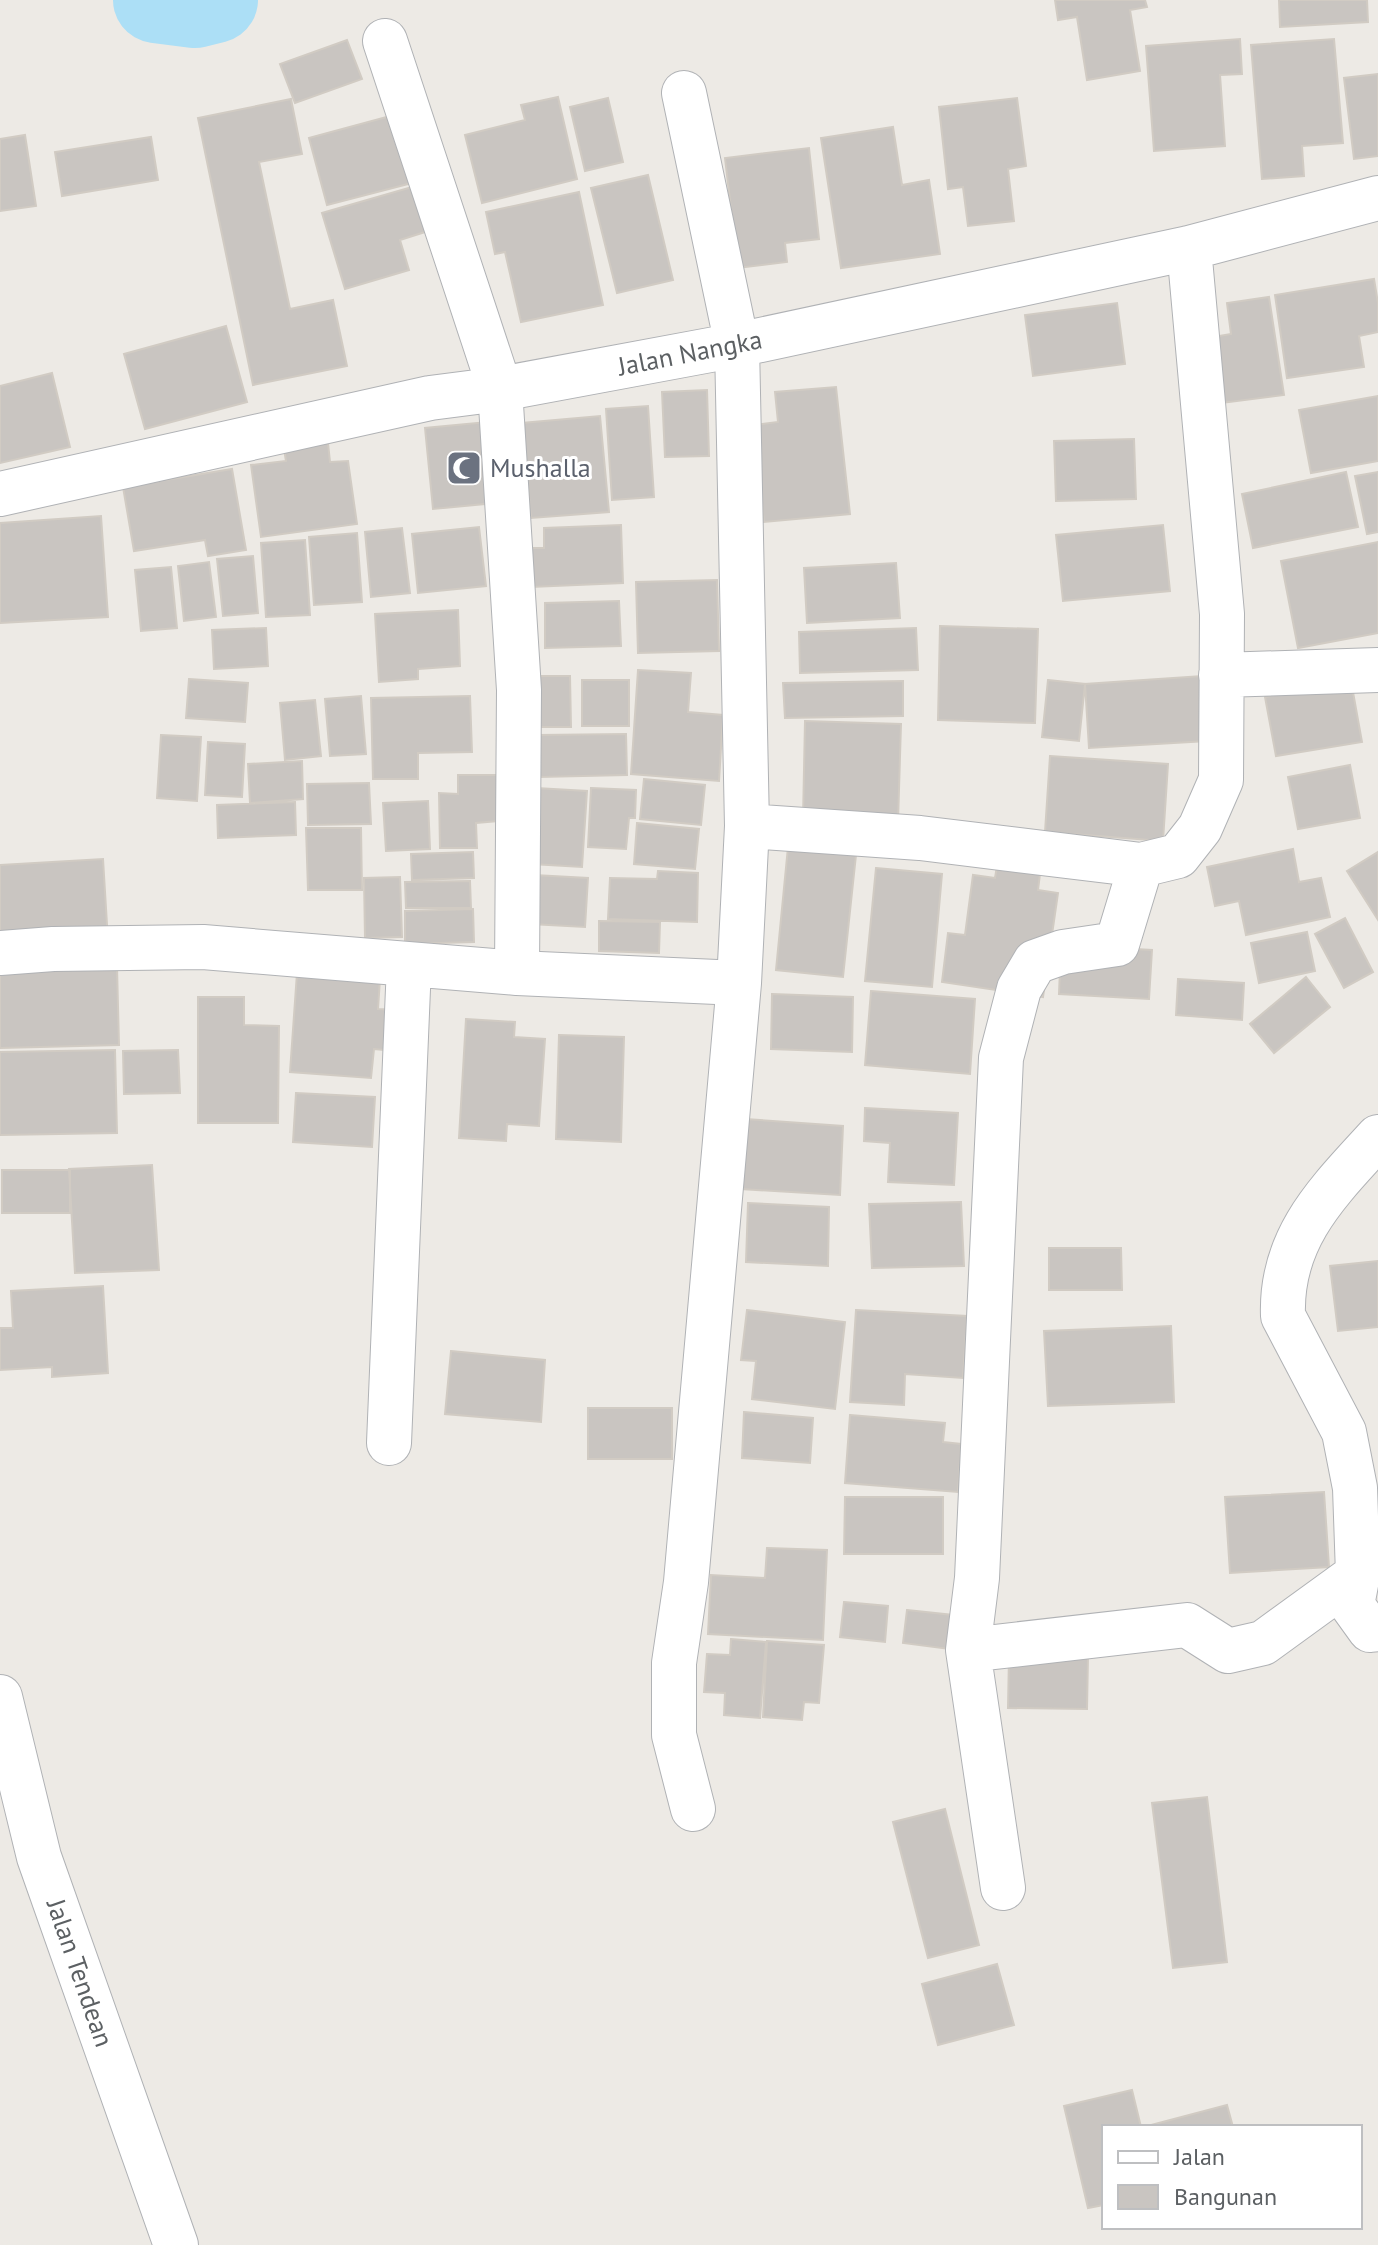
<svg xmlns="http://www.w3.org/2000/svg" width="1378" height="2245" viewBox="0 0 1378 2245" font-family="'PT Sans',sans-serif">
<style>
.lines{fill:none;stroke-linecap:round;stroke-linejoin:round}
.river{stroke:#acdff6;stroke-width:86}
.building{fill:#c9c5c1;stroke:#d1cbc3;stroke-width:2}
.minor-casing{stroke:#b0b2b5;stroke-width:46}
.minor{stroke:#fff;stroke-width:44}
.labels{text-anchor:middle;stroke-width:6;stroke-linejoin:round;paint-order:stroke}
.street-label{font-size:26px;fill:#5c6063;stroke:#fff}
.worship-label{font-size:26px;fill:#5b616d;stroke:#fff;text-anchor:start}
</style>
<rect width="100%" height="100%" fill="#edeae5"/>
<g class="lines">
<path class="river" d="M 156,0 L 195,5 L 215,0"/>
</g>
<path class="building" d="M 1055,0 L 1145,0 L 1147,7 L 1130,10 L 1140,71 L 1087,80 L 1077,17 L 1058,20 Z
M 1279,0 L 1367,0 L 1368,22 L 1280,27 Z
M 1240,39 L 1242,74 L 1220,75 L 1225,146 L 1154,151 L 1146,46 Z
M 1334,39 L 1343,143 L 1302,146 L 1304,176 L 1262,179 L 1251,45 Z
M 347,40 L 362,79 L 295,103 L 280,64 Z
M 1378,74 L 1378,156 L 1354,159 L 1344,78 Z
M 558,97 L 577,179 L 482,203 L 465,135 L 525,120 L 521,105 Z
M 608,98 L 623,162 L 585,171 L 570,107 Z
M 1017,98 L 1026,166 L 1008,169 L 1014,221 L 968,226 L 963,187 L 948,189 L 939,107 Z
M 291,99 L 302,154 L 259,162 L 290,309 L 333,300 L 347,366 L 253,385 L 198,118 Z
M 394,115 L 412,183 L 327,205 L 309,138 Z
M 893,127 L 902,185 L 929,180 L 940,254 L 841,268 L 821,138 Z
M 25,135 L 36,206 L 0,211 L 0,139 Z
M 151,137 L 158,180 L 62,196 L 55,152 Z
M 809,148 L 819,239 L 785,243 L 787,262 L 738,268 L 725,158 Z
M 648,175 L 673,280 L 617,293 L 591,188 Z
M 412,187 L 425,232 L 400,240 L 409,270 L 345,289 L 322,213 Z
M 579,192 L 603,305 L 521,322 L 505,252 L 495,254 L 486,212 Z
M 1374,279 L 1378,303 L 1378,332 L 1359,336 L 1364,367 L 1287,378 L 1275,295 Z
M 1269,297 L 1284,395 L 1222,403 L 1213,337 L 1231,334 L 1227,303 Z
M 1117,303 L 1125,364 L 1033,376 L 1025,315 Z
M 226,326 L 247,402 L 145,429 L 124,354 Z
M 52,373 L 70,447 L 0,463 L 0,386 Z
M 836,387 L 850,514 L 764,522 L 754,425 L 778,422 L 775,392 Z
M 707,390 L 709,456 L 665,457 L 662,392 Z
M 1378,396 L 1378,461 L 1311,473 L 1299,410 Z
M 648,406 L 654,497 L 612,500 L 606,409 Z
M 600,416 L 609,512 L 531,518 L 522,423 Z
M 487,422 L 495,503 L 433,509 L 425,428 Z
M 1134,439 L 1136,499 L 1056,501 L 1054,441 Z
M 328,443 L 330,462 L 348,461 L 357,524 L 261,537 L 251,465 L 286,461 L 284,449 Z
M 232,469 L 246,550 L 208,556 L 205,540 L 134,551 L 123,487 Z
M 1346,472 L 1358,527 L 1253,548 L 1242,494 Z
M 1378,472 L 1378,532 L 1367,534 L 1355,476 Z
M 101,516 L 108,617 L 0,623 L 0,523 Z
M 621,525 L 623,583 L 531,587 L 528,548 L 544,548 L 544,528 Z
M 1163,525 L 1170,591 L 1063,601 L 1056,535 Z
M 479,527 L 486,586 L 418,593 L 412,534 Z
M 402,528 L 410,593 L 371,597 L 365,532 Z
M 357,533 L 362,602 L 314,605 L 309,537 Z
M 305,540 L 310,615 L 266,617 L 261,543 Z
M 1378,542 L 1378,633 L 1298,648 L 1281,561 Z
M 253,556 L 258,613 L 223,616 L 217,559 Z
M 209,562 L 216,617 L 184,621 L 178,566 Z
M 896,563 L 900,618 L 807,623 L 804,568 Z
M 171,567 L 177,628 L 141,631 L 135,570 Z
M 717,580 L 719,651 L 638,653 L 636,582 Z
M 619,601 L 621,646 L 545,648 L 545,603 Z
M 458,610 L 460,666 L 418,669 L 418,679 L 379,682 L 375,614 Z
M 940,626 L 1038,629 L 1035,723 L 938,720 Z
M 266,628 L 268,666 L 214,669 L 212,630 Z
M 916,628 L 918,670 L 800,673 L 799,632 Z
M 638,670 L 691,673 L 688,712 L 723,715 L 719,781 L 631,774 Z
M 532,676 L 570,676 L 571,727 L 533,727 Z
M 1202,676 L 1207,741 L 1089,748 L 1085,684 Z
M 189,679 L 248,683 L 245,722 L 186,718 Z
M 582,680 L 629,680 L 629,726 L 582,726 Z
M 1048,680 L 1085,684 L 1079,741 L 1042,737 Z
M 903,681 L 903,716 L 785,718 L 783,683 Z
M 1351,681 L 1362,742 L 1276,756 L 1265,697 Z
M 361,696 L 366,754 L 330,756 L 325,699 Z
M 470,696 L 472,752 L 418,753 L 418,779 L 373,779 L 371,698 Z
M 315,700 L 321,756 L 285,760 L 280,703 Z
M 805,721 L 901,724 L 898,822 L 803,819 Z
M 626,734 L 627,775 L 539,777 L 538,735 Z
M 161,735 L 201,737 L 197,801 L 157,798 Z
M 208,742 L 245,744 L 242,797 L 205,795 Z
M 1050,756 L 1168,764 L 1163,841 L 1045,832 Z
M 302,761 L 303,799 L 250,803 L 248,764 Z
M 1350,765 L 1360,818 L 1298,829 L 1288,777 Z
M 458,775 L 497,775 L 498,821 L 476,823 L 477,848 L 440,848 L 439,793 L 458,794 Z
M 644,779 L 705,785 L 701,825 L 640,819 Z
M 369,783 L 371,824 L 308,825 L 307,784 Z
M 536,788 L 587,791 L 582,867 L 532,864 Z
M 591,788 L 636,790 L 635,818 L 629,818 L 626,849 L 588,847 Z
M 428,801 L 430,849 L 386,851 L 383,803 Z
M 295,802 L 296,835 L 218,838 L 217,805 Z
M 637,823 L 699,829 L 695,869 L 634,864 Z
M 306,828 L 361,828 L 362,890 L 308,890 Z
M 788,847 L 856,855 L 843,977 L 776,970 Z
M 1293,849 L 1299,882 L 1321,878 L 1330,917 L 1246,935 L 1239,901 L 1215,906 L 1207,867 Z
M 473,852 L 474,878 L 412,880 L 411,854 Z
M 1378,852 L 1378,920 L 1347,871 Z
M 103,859 L 108,941 L 0,948 L 0,865 Z
M 998,860 L 1041,866 L 1038,890 L 1058,893 L 1043,997 L 942,982 L 948,933 L 965,935 L 973,875 L 995,878 Z
M 876,868 L 942,874 L 932,987 L 865,981 Z
M 658,871 L 698,873 L 697,922 L 608,919 L 610,878 L 657,879 Z
M 534,875 L 588,878 L 585,927 L 531,924 Z
M 400,877 L 402,937 L 365,938 L 364,878 Z
M 470,881 L 471,908 L 406,908 L 405,882 Z
M 473,909 L 474,942 L 405,944 L 405,911 Z
M 1345,918 L 1373,972 L 1344,988 L 1315,934 Z
M 599,921 L 660,922 L 659,953 L 599,951 Z
M 1307,932 L 1315,971 L 1259,983 L 1251,943 Z
M 1061,945 L 1152,950 L 1149,999 L 1059,994 Z
M 117,967 L 119,1045 L 0,1048 L 0,969 Z
M 297,973 L 380,979 L 378,1009 L 397,1010 L 394,1051 L 374,1049 L 371,1078 L 290,1072 Z
M 1306,977 L 1330,1007 L 1274,1053 L 1250,1024 Z
M 1178,979 L 1244,983 L 1242,1020 L 1176,1015 Z
M 871,991 L 975,999 L 970,1074 L 865,1065 Z
M 772,994 L 853,997 L 852,1052 L 771,1049 Z
M 198,997 L 244,997 L 244,1025 L 279,1026 L 278,1123 L 198,1123 Z
M 466,1019 L 515,1022 L 514,1037 L 545,1039 L 539,1126 L 507,1124 L 506,1141 L 459,1138 Z
M 559,1035 L 624,1037 L 621,1142 L 556,1139 Z
M 115,1050 L 117,1133 L 0,1135 L 0,1052 Z
M 178,1050 L 180,1093 L 124,1094 L 123,1051 Z
M 296,1093 L 375,1097 L 372,1147 L 293,1142 Z
M 865,1108 L 958,1113 L 954,1185 L 888,1182 L 890,1143 L 864,1141 Z
M 745,1119 L 843,1126 L 840,1195 L 741,1189 Z
M 152,1165 L 159,1270 L 75,1273 L 69,1169 Z
M 2,1170 L 70,1170 L 70,1213 L 2,1213 Z
M 961,1202 L 964,1266 L 872,1268 L 869,1204 Z
M 748,1203 L 829,1207 L 828,1266 L 746,1262 Z
M 1049,1248 L 1121,1248 L 1122,1290 L 1049,1290 Z
M 1378,1261 L 1378,1327 L 1338,1331 L 1330,1266 Z
M 103,1286 L 108,1373 L 52,1377 L 52,1367 L 0,1370 L 0,1328 L 13,1328 L 11,1291 Z
M 747,1310 L 845,1322 L 835,1409 L 752,1399 L 756,1361 L 741,1360 Z
M 856,1310 L 967,1316 L 963,1378 L 905,1374 L 904,1405 L 850,1402 Z
M 1171,1326 L 1174,1402 L 1048,1406 L 1044,1331 Z
M 451,1351 L 545,1360 L 541,1422 L 445,1414 Z
M 588,1408 L 672,1408 L 672,1459 L 588,1459 Z
M 744,1412 L 813,1418 L 810,1463 L 742,1458 Z
M 850,1415 L 945,1423 L 943,1442 L 961,1444 L 958,1492 L 845,1483 Z
M 1324,1492 L 1329,1567 L 1230,1573 L 1225,1497 Z
M 845,1497 L 943,1497 L 943,1554 L 844,1554 Z
M 767,1548 L 827,1550 L 823,1640 L 708,1634 L 711,1575 L 765,1578 Z
M 844,1602 L 888,1606 L 885,1642 L 840,1637 Z
M 907,1610 L 953,1615 L 949,1649 L 903,1643 Z
M 731,1639 L 766,1642 L 760,1718 L 724,1715 L 725,1693 L 704,1692 L 707,1654 L 730,1655 Z
M 767,1641 L 824,1645 L 819,1703 L 804,1702 L 802,1720 L 763,1717 Z
M 1009,1656 L 1088,1656 L 1087,1709 L 1008,1708 Z
M 1207,1797 L 1227,1962 L 1173,1968 L 1152,1803 Z
M 945,1809 L 979,1945 L 928,1958 L 893,1822 Z
M 997,1964 L 1014,2025 L 938,2045 L 922,1984 Z
M 1132,2090 L 1141,2127 L 1104,2127 L 1104,2205 L 1088,2208 L 1064,2106 Z
M 1227,2105 L 1233,2127 L 1151,2127 L 1151,2125 Z"/>
<g class="lines">
<defs>
<path id="minor" d="M 385,41 L 500,389 L 519,690 L 517,973
M 684,93 L 737,345 L 747,826
M 0,494 L 430,398 L 500,389 L 737,345 L 1189,248 L 1378,198
M 1221,675 L 1378,670
M 0,953 L 53,949 L 203,947 L 517,973 L 739,983
M 389,1443 L 409,965
M 1358,1574 L 1352,1605 L 1370,1630 L 1378,1629
M 968,1650 L 977,1578 L 1001,1058 L 1019,989 L 1035,962 L 1063,952 L 1117,944 L 1141,865
M 0,1697 L 39,1857 L 176,2245
M 693,1809 L 674,1735 L 674,1663 L 686,1582 L 739,983 L 747,826 L 920,838 L 1141,865 L 1178,856 L 1200,828 L 1221,780 L 1222,614 L 1189,248
M 1003,1888 L 968,1650 L 1187,1625 L 1228,1651 L 1263,1643 L 1358,1574 L 1355,1488 L 1344,1432 L 1283,1316 C 1280,1237 1329,1191 1378,1137"/>
</defs>
<use href="#minor" class="minor-casing"/>
<use href="#minor" class="minor"/>
</g>
<defs>
<symbol id="mosque-square" viewBox="-11 -11 22 22"><rect x="-9" y="-9" width="18" height="18" rx="4" fill="#6b7280" stroke="#fff"/><path d="M3.5-4.9A6 6 0 1 0 3.5 4.9A5 5 0 1 1 3.5-4.9Z" fill="#fff"/></symbol>
</defs>
<g fill-rule="evenodd">
<use href="#mosque-square" x="444" y="448" width="40" height="40"/>
</g>
<g class="labels">
<g class="street-label">
<text transform="translate(690 353) rotate(-11)" y="9">Jalan Nangka</text>
<text transform="translate(80 1973) rotate(71)" y="9">Jalan Tendean</text>
</g>
<g class="worship-label">
<text x="490" y="477">Mushalla</text>
</g>
</g>
<rect x="1102" y="2125" width="260" height="104" fill="#ffffff" stroke="#bebfc1" stroke-width="2"/>
<rect x="1118" y="2151" width="40" height="12" fill="#ffffff" stroke="#bebfc1" stroke-width="2"/>
<text x="1174" y="2165" font-size="24" fill="#5c6063">Jalan</text>
<rect x="1118" y="2185" width="40" height="24" fill="#c9c5c1" stroke="#bebfc1" stroke-width="2"/>
<text x="1174" y="2205" font-size="24" fill="#5c6063">Bangunan</text>
</svg>
